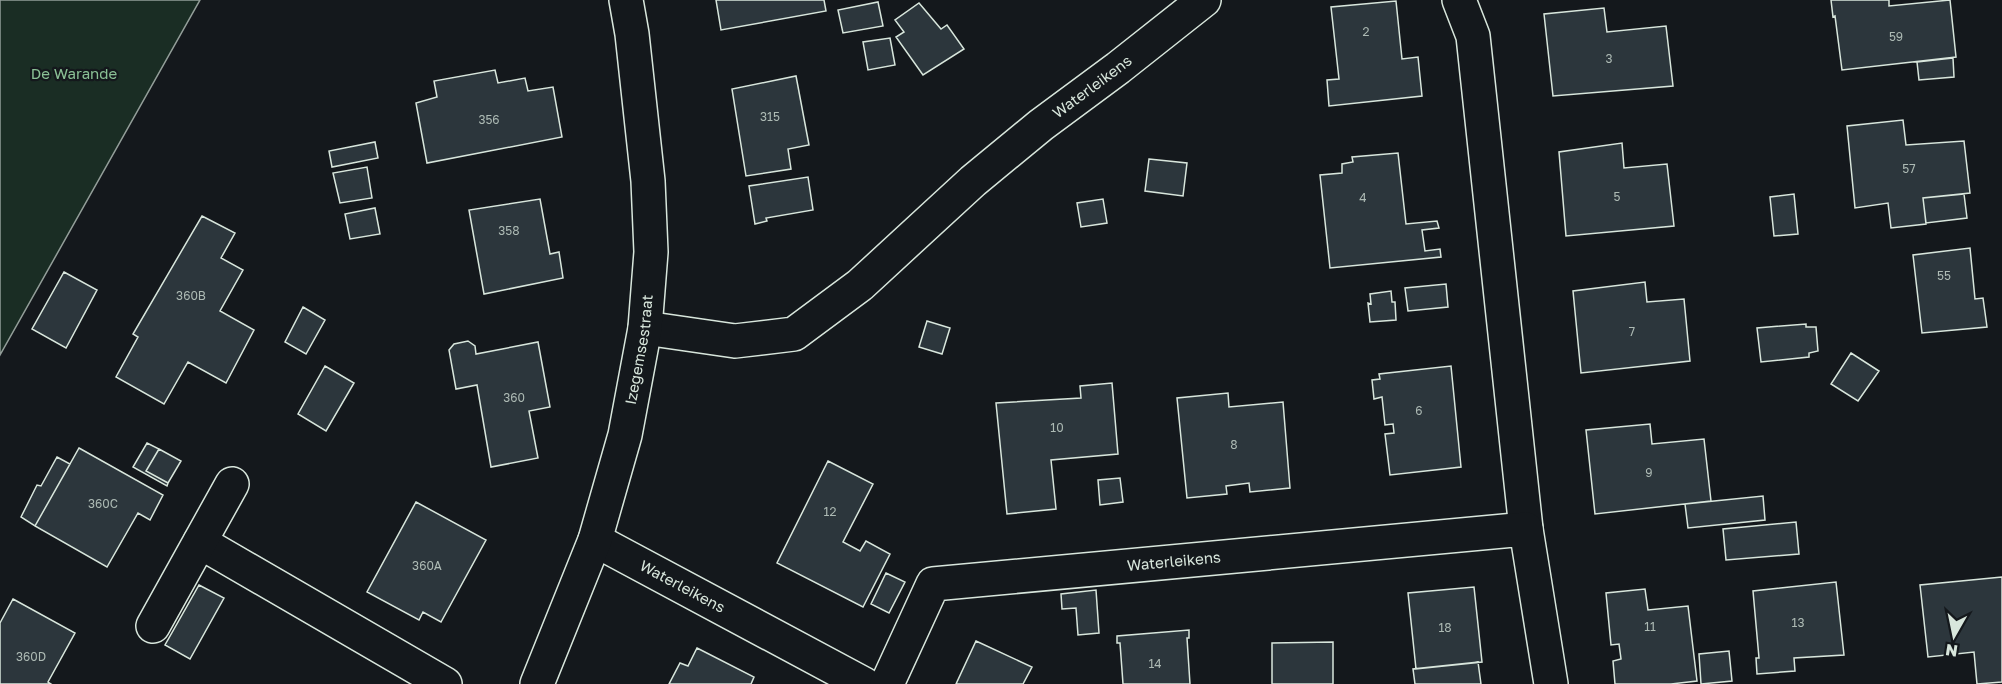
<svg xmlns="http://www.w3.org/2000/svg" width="2002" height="684" viewBox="0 0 2002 684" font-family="'Golos Text',sans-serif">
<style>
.green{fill:#1a2d24;stroke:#939e99;stroke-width:1.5}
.building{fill:#2c363c;stroke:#d8e6dc;stroke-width:1.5}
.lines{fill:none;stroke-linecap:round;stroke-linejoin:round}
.minor-casing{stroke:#d8e6dc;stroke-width:36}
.minor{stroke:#14181c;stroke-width:33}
.labels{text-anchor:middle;stroke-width:4.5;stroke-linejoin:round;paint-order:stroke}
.number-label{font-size:12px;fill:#adbab4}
.park-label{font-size:15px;fill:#8ac095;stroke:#14181c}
.street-label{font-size:15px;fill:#d8e6dc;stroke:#14181c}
</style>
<rect width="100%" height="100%" fill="#14181c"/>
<path class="green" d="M 0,0 L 200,0 L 0,355 Z"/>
<path class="building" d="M 716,0 L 824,0 L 826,11 L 721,30 Z
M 1831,0 L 1889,0 L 1889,6 L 1950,0 L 1956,57 L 1842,70 L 1835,16 L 1833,17 Z
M 1396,1 L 1402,59 L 1418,57 L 1422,96 L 1329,106 L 1327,80 L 1339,79 L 1331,7 Z
M 878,2 L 883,26 L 843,33 L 838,10 Z
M 919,3 L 941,29 L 947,25 L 964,49 L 923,75 L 896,37 L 904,32 L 895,20 Z
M 1604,8 L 1607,32 L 1666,26 L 1673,86 L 1553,96 L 1544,14 Z
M 890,38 L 895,65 L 868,70 L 863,42 Z
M 1953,58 L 1954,77 L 1919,80 L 1917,62 Z
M 495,70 L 498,83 L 525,78 L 528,91 L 553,87 L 562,137 L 427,163 L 416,103 L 437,97 L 434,81 Z
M 796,76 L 809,145 L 788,149 L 791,169 L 746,176 L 732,89 Z
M 1903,120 L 1906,145 L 1964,141 L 1970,193 L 1923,198 L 1926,224 L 1891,228 L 1888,203 L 1855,208 L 1847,126 Z
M 375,142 L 378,158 L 332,167 L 329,151 Z
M 1622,143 L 1624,168 L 1667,164 L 1674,226 L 1566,236 L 1559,152 Z
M 1398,153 L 1406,224 L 1437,221 L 1439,228 L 1422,230 L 1425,251 L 1440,249 L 1441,257 L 1330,268 L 1320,175 L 1342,173 L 1342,164 L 1353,162 L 1352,157 Z
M 1149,159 L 1187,163 L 1183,196 L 1145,191 Z
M 367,167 L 372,198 L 340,203 L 333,173 Z
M 808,177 L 813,210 L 766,218 L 767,221 L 755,224 L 749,186 Z
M 1794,194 L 1798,234 L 1774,236 L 1770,197 Z
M 1964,194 L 1967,218 L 1926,223 L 1923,198 Z
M 540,199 L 550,254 L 559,252 L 563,278 L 484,294 L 469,210 Z
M 1103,199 L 1107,223 L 1081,227 L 1077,203 Z
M 375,208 L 380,234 L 350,239 L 345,214 Z
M 202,216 L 235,233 L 221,258 L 243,270 L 220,311 L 254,330 L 226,383 L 188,362 L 164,404 L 116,377 L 138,337 L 133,334 Z
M 1970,248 L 1975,299 L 1983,298 L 1987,327 L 1922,333 L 1913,255 Z
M 64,272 L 97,290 L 66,348 L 32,329 Z
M 1645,282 L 1647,302 L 1684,299 L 1690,361 L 1581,373 L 1573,291 Z
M 1446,284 L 1448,307 L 1408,311 L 1405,288 Z
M 1391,291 L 1392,302 L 1395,302 L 1396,320 L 1370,322 L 1368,303 L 1371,304 L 1370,294 Z
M 303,307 L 325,320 L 306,354 L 285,342 Z
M 927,321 L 950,328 L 942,354 L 919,347 Z
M 1806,324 L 1806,327 L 1816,327 L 1818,351 L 1809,353 L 1809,357 L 1761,362 L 1757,328 Z
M 468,341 L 475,346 L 476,354 L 538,342 L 550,407 L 529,411 L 538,458 L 491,467 L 477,385 L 456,389 L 449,350 L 454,344 Z
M 1851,353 L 1879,371 L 1858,401 L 1831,384 Z
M 325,366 L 354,383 L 326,431 L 298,414 Z
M 1451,366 L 1461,467 L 1390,475 L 1385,434 L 1394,433 L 1393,424 L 1385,425 L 1382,397 L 1374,399 L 1372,380 L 1380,379 L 1379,374 Z
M 1112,383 L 1118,454 L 1051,460 L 1056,509 L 1007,514 L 996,403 L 1081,398 L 1080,386 Z
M 1228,393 L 1229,407 L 1283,402 L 1290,488 L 1250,492 L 1249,483 L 1226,486 L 1227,494 L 1187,498 L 1177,398 Z
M 1650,424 L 1652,444 L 1704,439 L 1711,501 L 1595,514 L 1586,430 Z
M 147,443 L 159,449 L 146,471 L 168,483 L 167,486 L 133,467 Z
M 79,448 L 163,495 L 150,520 L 138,513 L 107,567 L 35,526 Z
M 159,449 L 181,461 L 168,483 L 146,471 Z
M 57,457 L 70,464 L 35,526 L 21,517 L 37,485 L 41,486 Z
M 828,461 L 873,484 L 843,542 L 860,551 L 866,541 L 890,554 L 863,607 L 777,563 Z
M 1120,478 L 1123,502 L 1100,505 L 1098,480 Z
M 1763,496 L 1765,520 L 1688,528 L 1685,504 Z
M 416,502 L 486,540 L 441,622 L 423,612 L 419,620 L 367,592 Z
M 1796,522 L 1799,554 L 1726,560 L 1723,529 Z
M 886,573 L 905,582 L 889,613 L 871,604 Z
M 2002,577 L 2002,682 L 1977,684 L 1974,652 L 1928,657 L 1920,585 Z
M 1836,582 L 1844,655 L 1794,658 L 1795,671 L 1757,674 L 1756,658 L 1759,658 L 1753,591 Z
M 199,585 L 224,598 L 190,659 L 165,645 Z
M 1474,587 L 1482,662 L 1416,669 L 1408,593 Z
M 1645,589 L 1648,610 L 1688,606 L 1697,681 L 1671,684 L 1615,684 L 1613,661 L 1621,659 L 1619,644 L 1611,645 L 1606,593 Z
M 1096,590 L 1099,633 L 1078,635 L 1076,608 L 1062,609 L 1061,594 Z
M 13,599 L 75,633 L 48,682 L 51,684 L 0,684 L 0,623 Z
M 1189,630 L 1189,638 L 1187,638 L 1190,684 L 1123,684 L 1120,643 L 1117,643 L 1117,636 Z
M 976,641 L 1032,667 L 1023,684 L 956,684 Z
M 1333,642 L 1333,684 L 1272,684 L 1272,643 Z
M 697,648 L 754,677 L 751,684 L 669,684 L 680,663 L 688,666 Z
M 1729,651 L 1732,681 L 1701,684 L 1699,654 Z
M 1478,662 L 1481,684 L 1415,684 L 1413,669 Z"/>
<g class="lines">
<defs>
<g id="minor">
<path d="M 1459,0 L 1473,36 L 1526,529"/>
<path id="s1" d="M 645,328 L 735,341 L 794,334 L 860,285 L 973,181 L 1041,125 L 1118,68 L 1204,0"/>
<path id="s2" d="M 595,540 L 864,684"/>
<path d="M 200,542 L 445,684"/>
<path d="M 153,626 L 232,484"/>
<path id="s3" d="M 537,684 L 595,540 L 625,435 L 645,328 L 651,252 L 648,181 L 632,34 L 626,0"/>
<path id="s4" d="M 887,684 L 933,584 L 1526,529 L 1551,684"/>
</g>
</defs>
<use href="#minor" class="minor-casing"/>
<use href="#minor" class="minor"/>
</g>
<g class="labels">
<g class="number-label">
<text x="1366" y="36">2</text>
<text x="1896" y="41">59</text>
<text x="1609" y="63">3</text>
<text x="770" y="121">315</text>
<text x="489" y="124">356</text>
<text x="1909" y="173">57</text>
<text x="1617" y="201">5</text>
<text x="1363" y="202">4</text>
<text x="509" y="235">358</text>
<text x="1944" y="280">55</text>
<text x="191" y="300">360B</text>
<text x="1632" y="336">7</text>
<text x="514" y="402">360</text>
<text x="1419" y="415">6</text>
<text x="1057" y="432">10</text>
<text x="1234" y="449">8</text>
<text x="1649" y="477">9</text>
<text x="103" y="508">360C</text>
<text x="830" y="516">12</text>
<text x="427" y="570">360A</text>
<text x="1798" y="627">13</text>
<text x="1650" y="631">11</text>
<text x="1445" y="632">18</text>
<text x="31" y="661">360D</text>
<text x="1155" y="668">14</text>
</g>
<g class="park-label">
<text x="74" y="79">De Warande</text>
</g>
<g class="street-label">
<text dy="5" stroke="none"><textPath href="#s1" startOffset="538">Waterleikens</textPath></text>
<text dy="5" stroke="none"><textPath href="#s3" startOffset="351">Izegemsestraat</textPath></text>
<text dy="5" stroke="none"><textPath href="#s4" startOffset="352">Waterleikens</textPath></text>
<text dy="5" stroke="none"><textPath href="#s2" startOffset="99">Waterleikens</textPath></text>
</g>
</g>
<g transform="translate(1954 636) rotate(189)" stroke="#14181c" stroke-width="4.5" paint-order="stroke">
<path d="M0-4.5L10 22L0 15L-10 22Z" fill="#d8e6dc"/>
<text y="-9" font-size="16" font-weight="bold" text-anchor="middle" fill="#d8e6dc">N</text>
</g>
</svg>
